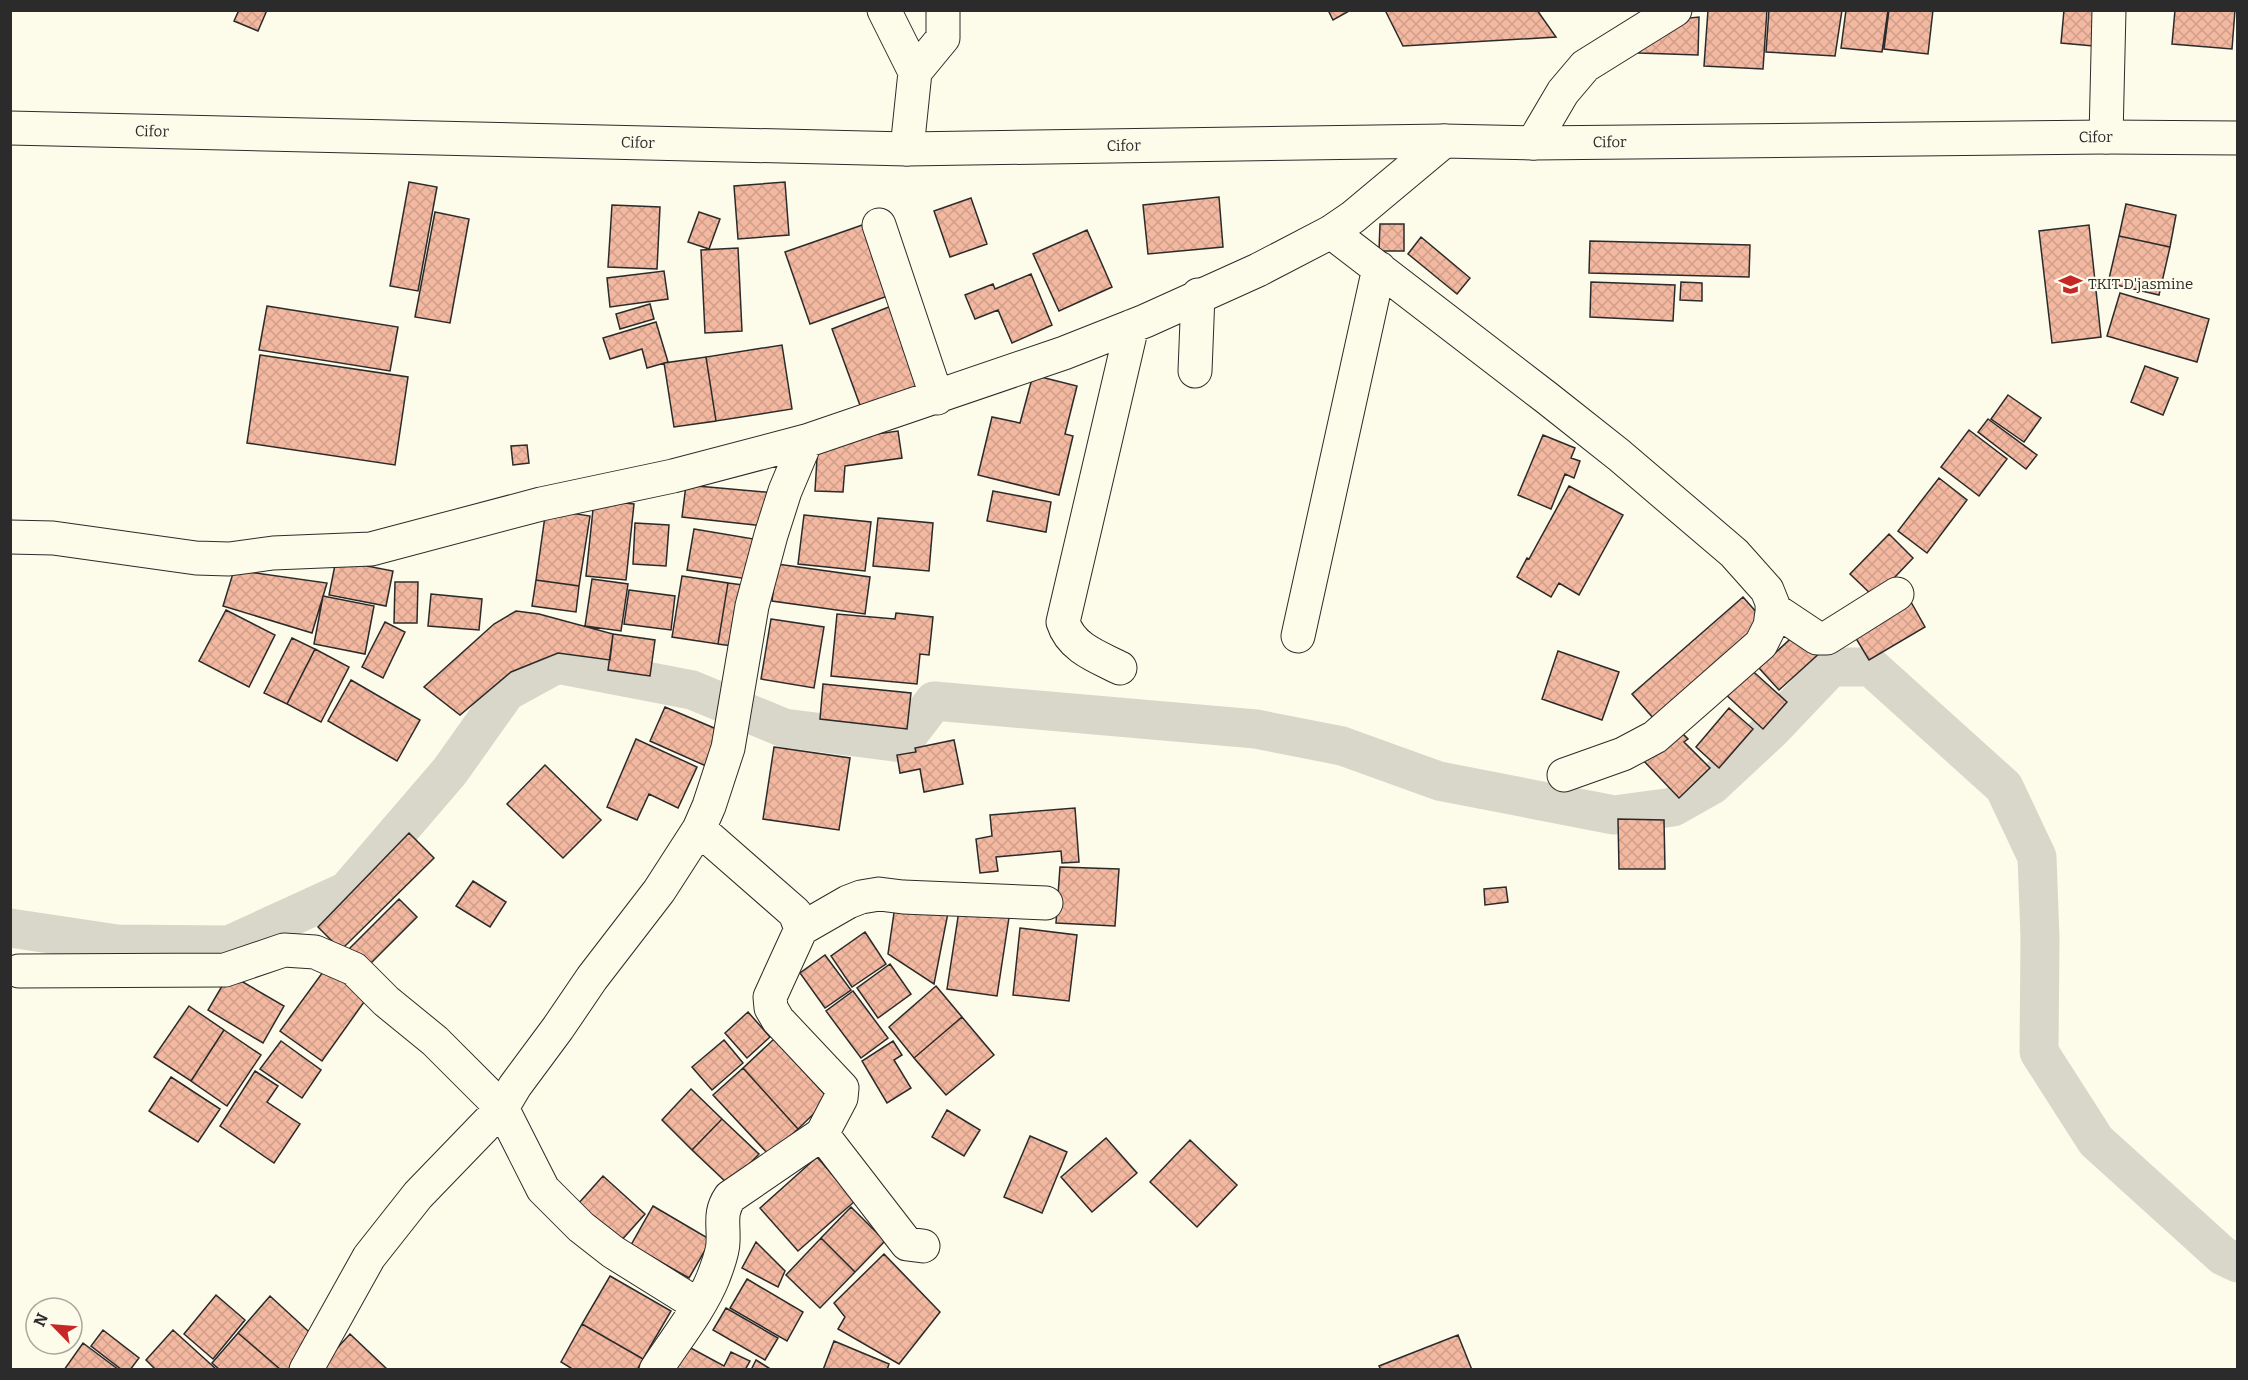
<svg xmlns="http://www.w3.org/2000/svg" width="2248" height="1380" viewBox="0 0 2248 1380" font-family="Bitter,serif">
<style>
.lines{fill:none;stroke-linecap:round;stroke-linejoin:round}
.canal{stroke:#d8d7c9;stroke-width:39}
.building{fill:url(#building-cross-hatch);stroke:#2b2b2b;stroke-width:1.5}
.minor-casing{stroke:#2b2b2b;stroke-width:35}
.tertiary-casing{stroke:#2b2b2b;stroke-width:35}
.minor{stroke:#fdfbea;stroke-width:33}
.tertiary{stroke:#fdfbea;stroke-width:33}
.labels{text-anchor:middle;stroke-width:4.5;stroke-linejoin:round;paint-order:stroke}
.street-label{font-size:15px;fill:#2b2b2b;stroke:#fdfbea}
.poi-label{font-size:15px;fill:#2b2b2b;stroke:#fdfbea;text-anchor:start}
</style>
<defs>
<pattern id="building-cross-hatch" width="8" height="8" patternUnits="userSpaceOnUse" patternTransform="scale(1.5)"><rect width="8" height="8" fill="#f2b8a0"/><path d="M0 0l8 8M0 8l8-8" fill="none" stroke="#d09e8a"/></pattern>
</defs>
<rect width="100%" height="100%" fill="#fdfbea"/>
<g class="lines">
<path class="canal" d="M 10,928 L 117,944 L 229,945 L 347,891 L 450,771 L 506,692 L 557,664 L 692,690 L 784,728 L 902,743 L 934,701 L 1256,729 L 1342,746 L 1439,781 L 1614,815 L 1673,807 L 1712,785 L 1771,730 L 1831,667 L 1871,667 L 2004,787 L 2037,857 L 2040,938 L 2039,1052 L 2096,1141 L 2223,1256 L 2238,1263"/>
</g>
<path class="building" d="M 239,10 L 267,10 L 258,31 L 234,21 Z
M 1328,10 L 1351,10 L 1333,20 Z
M 1385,10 L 1537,10 L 1556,37 L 1403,46 Z
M 1708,10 L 1767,10 L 1763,69 L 1704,66 Z
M 1769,10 L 1842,10 L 1835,56 L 1766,52 Z
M 1846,10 L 1888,10 L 1882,52 L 1841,48 Z
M 1889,10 L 1933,10 L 1928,54 L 1884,49 Z
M 2064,10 L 2108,10 L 2104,47 L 2061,43 Z
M 2175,10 L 2235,10 L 2232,49 L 2172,44 Z
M 1699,17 L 1698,55 L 1639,53 L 1653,28 L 1670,20 Z
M 409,182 L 437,187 L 418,291 L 390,286 Z
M 785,182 L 789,235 L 738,239 L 734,186 Z
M 1219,197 L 1223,247 L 1148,254 L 1143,205 Z
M 971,198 L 987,244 L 950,257 L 934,211 Z
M 2126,204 L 2176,215 L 2170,247 L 2119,236 Z
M 612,205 L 660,207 L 657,269 L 608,267 Z
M 435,212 L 469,219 L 450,323 L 415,317 Z
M 699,212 L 720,219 L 709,249 L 688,242 Z
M 868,223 L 893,294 L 810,324 L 785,252 Z
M 1380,224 L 1404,224 L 1404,251 L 1379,251 Z
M 2089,225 L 2101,337 L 2052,343 L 2039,231 Z
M 1087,230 L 1112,287 L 1059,311 L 1033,254 Z
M 2119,236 L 2170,247 L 2159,295 L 2108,283 Z
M 1421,237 L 1470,278 L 1457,294 L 1408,254 Z
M 1590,241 L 1750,245 L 1749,277 L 1589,273 Z
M 738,248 L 742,331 L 705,333 L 701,250 Z
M 664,271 L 668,299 L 610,307 L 607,278 Z
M 1031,274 L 1052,325 L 1012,343 L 998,310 L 975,319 L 965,295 L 993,284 L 995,289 Z
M 1591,282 L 1675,285 L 1673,321 L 1590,317 Z
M 1681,282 L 1702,283 L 1702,301 L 1680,300 Z
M 2120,293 L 2209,319 L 2197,362 L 2107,336 Z
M 650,304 L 654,319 L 620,329 L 616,314 Z
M 894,305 L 923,385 L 861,408 L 832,329 Z
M 267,306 L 398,327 L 390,371 L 259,350 Z
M 656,322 L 668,362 L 647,368 L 642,349 L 610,359 L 603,338 Z
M 782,345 L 792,409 L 716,421 L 706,357 Z
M 260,355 L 408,377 L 395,465 L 247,443 Z
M 706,357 L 716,421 L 674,427 L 664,363 Z
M 2145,366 L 2178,378 L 2163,415 L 2131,402 Z
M 1033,375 L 1077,386 L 1065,434 L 1073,436 L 1059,495 L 978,475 L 992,417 L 1020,423 Z
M 2008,395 L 2041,418 L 2024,442 L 1991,419 Z
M 1988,419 L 2037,455 L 2026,469 L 1978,432 Z
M 1969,430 L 2007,459 L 1979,496 L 1941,467 Z
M 898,431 L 902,458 L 845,466 L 843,492 L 815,491 L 818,442 Z
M 1543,435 L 1575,448 L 1571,458 L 1580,461 L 1574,478 L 1565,474 L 1551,509 L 1518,495 Z
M 527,445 L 529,463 L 513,465 L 511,446 Z
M 1939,478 L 1967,500 L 1927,553 L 1898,531 Z
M 686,485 L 776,493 L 772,527 L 682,517 Z
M 1569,486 L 1623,515 L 1579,595 L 1559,583 L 1551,597 L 1517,577 L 1527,558 L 1529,559 Z
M 993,491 L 1051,502 L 1046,532 L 987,521 Z
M 594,500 L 634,504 L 626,580 L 586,576 Z
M 546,509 L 590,516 L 579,586 L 536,580 Z
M 804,515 L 871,522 L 865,571 L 798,564 Z
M 878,518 L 933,523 L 929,571 L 873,566 Z
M 635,523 L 669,525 L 666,566 L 633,564 Z
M 694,529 L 754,539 L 748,579 L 687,570 Z
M 1889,534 L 1913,558 L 1875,598 L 1850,574 Z
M 336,560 L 393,571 L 386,606 L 329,595 Z
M 777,564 L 870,577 L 865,614 L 772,601 Z
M 234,570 L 327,583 L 312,633 L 223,606 Z
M 682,576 L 728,583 L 718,644 L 672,637 Z
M 592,579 L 628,584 L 621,631 L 585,626 Z
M 536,580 L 579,586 L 576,612 L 532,606 Z
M 395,582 L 418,582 L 417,623 L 394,623 Z
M 728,583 L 750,586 L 740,647 L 718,644 Z
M 629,590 L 675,596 L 671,630 L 624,624 Z
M 431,594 L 482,599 L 479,630 L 428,626 Z
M 323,596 L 374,606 L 365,654 L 314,644 Z
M 1743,597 L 1765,622 L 1654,719 L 1632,694 Z
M 1911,602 L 1925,627 L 1869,660 L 1854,635 Z
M 226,610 L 275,635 L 249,687 L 199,661 Z
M 516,611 L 539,614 L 613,634 L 610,660 L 558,653 L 511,672 L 460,715 L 424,687 L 494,624 Z
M 896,613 L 933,617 L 929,655 L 920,654 L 917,684 L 831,676 L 837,614 L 895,619 Z
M 771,619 L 824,627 L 814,688 L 761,679 Z
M 385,622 L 405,632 L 383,678 L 362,667 Z
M 1801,629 L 1822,651 L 1779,690 L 1759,668 Z
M 613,634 L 655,640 L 650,676 L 608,670 Z
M 292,638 L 315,649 L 287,704 L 264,693 Z
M 315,649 L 349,667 L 321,722 L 287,704 Z
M 1558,651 L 1619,672 L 1602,720 L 1542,699 Z
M 1746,665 L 1787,702 L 1763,729 L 1723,692 Z
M 351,680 L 420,720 L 397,761 L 328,721 Z
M 823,684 L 911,693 L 907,729 L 820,719 Z
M 665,707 L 721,731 L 706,766 L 650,741 Z
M 1729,708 L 1753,729 L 1719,768 L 1696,747 Z
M 1674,725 L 1688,739 L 1684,742 L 1710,768 L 1679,798 L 1641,758 Z
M 636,739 L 697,767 L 678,808 L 649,794 L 637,820 L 607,807 Z
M 954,740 L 963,784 L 924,792 L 920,769 L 900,773 L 897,755 L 916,752 L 915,748 Z
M 774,747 L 850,758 L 839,830 L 763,819 Z
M 545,765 L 601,820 L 563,858 L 507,804 Z
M 1075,808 L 1079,862 L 1062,863 L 1061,851 L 996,857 L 998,871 L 980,873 L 976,839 L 992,836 L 990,815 Z
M 1618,819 L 1664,820 L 1665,869 L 1619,869 Z
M 409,833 L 434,858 L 341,950 L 318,927 Z
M 1060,867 L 1119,869 L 1115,926 L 1056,923 Z
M 473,881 L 506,902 L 490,927 L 456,906 Z
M 1506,887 L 1508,902 L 1485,905 L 1484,889 Z
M 399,899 L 417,917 L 365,969 L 347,951 Z
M 960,904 L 1010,911 L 997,996 L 947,989 Z
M 895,906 L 948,913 L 934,984 L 888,954 Z
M 1020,928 L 1077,935 L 1069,1001 L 1013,995 Z
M 865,932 L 886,964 L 852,987 L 831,956 Z
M 825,955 L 851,990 L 825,1008 L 800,973 Z
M 890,964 L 911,994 L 878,1018 L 857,988 Z
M 328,965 L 369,995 L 322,1061 L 280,1031 Z
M 229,974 L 284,1006 L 263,1043 L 208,1010 Z
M 936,986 L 962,1017 L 914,1058 L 889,1027 Z
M 853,991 L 888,1038 L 861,1058 L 826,1011 Z
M 189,1006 L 224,1030 L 191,1081 L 154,1057 Z
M 748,1012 L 770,1037 L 747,1058 L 725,1033 Z
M 962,1017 L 994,1055 L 946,1095 L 914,1058 Z
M 224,1030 L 261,1055 L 227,1106 L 191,1081 Z
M 774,1039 L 829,1099 L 798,1129 L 743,1068 Z
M 724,1040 L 743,1063 L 712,1090 L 692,1067 Z
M 281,1041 L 321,1070 L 302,1098 L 260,1069 Z
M 893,1041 L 902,1055 L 894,1060 L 911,1088 L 887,1103 L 862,1061 Z
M 743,1068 L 798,1129 L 769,1155 L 713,1095 Z
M 255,1071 L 278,1086 L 267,1102 L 300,1124 L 274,1163 L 220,1126 Z
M 171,1077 L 220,1109 L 198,1142 L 149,1111 Z
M 691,1089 L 722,1119 L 692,1150 L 662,1120 Z
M 947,1110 L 980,1130 L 964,1156 L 932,1137 Z
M 722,1119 L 759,1154 L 729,1185 L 692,1150 Z
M 1030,1136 L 1067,1152 L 1042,1213 L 1004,1197 Z
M 1106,1138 L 1137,1173 L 1092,1212 L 1061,1177 Z
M 1190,1140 L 1237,1185 L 1197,1227 L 1150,1182 Z
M 817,1157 L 855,1201 L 798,1251 L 760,1208 Z
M 603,1176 L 645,1214 L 620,1242 L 578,1204 Z
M 653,1206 L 711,1240 L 689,1278 L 631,1245 Z
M 851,1207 L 885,1241 L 855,1272 L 821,1238 Z
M 821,1238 L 855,1272 L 820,1308 L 786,1275 Z
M 756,1242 L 785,1271 L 778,1287 L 742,1268 Z
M 884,1254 L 940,1312 L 899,1364 L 838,1329 L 845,1317 L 834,1303 Z
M 610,1276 L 671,1311 L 643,1359 L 582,1324 Z
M 747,1279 L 803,1312 L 787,1341 L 730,1308 Z
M 216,1295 L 245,1320 L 213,1359 L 184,1334 Z
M 270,1296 L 319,1341 L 294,1370 L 281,1370 L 238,1333 Z
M 726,1308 L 778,1338 L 765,1360 L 713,1330 Z
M 582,1324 L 643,1359 L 637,1370 L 574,1370 L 561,1362 Z
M 103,1330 L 139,1358 L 130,1370 L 122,1370 L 91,1346 Z
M 173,1330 L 217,1370 L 156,1370 L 146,1360 Z
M 238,1333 L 281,1370 L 220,1370 L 212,1363 Z
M 350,1334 L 388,1370 L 317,1370 Z
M 1458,1335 L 1472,1370 L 1381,1370 L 1379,1366 Z
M 834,1341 L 889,1364 L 887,1370 L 823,1370 Z
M 83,1343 L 119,1370 L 64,1370 Z
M 687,1346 L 724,1366 L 731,1352 L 750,1361 L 745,1370 L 674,1370 Z
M 756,1360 L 772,1370 L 751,1370 Z"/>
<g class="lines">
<defs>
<path id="minor" d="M 884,10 L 915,72
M 2106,137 L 2109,10
M 1533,143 L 1563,92 L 1585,66 L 1675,10
M 907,149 L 915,72 L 943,38 L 943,10
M 879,225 L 937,398
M 1331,232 L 1547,398 L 1619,455 L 1734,553 L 1767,590 L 1773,605 L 1770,626 L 1761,644 L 1655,737 L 1623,754 L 1564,775
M 1195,371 L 1198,295
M 10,537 L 53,538 L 196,558 L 229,559 L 273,553 L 371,549 L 541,504 L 673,476 L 806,441 L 1064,353 L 1145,321 L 1258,270 L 1331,232 L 1353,217 L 1444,141
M 1772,608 L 1817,638 L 1827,638 L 1897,594
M 1298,636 L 1379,268
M 1120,668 C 1098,657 1071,648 1063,622 L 1132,326
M 801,929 L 848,902 L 861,897 L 879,894 L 903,897 L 1046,903
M 19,971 L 225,970 L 284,950 L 315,952 L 354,969 L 386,1001 L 435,1041 L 502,1108 L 543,1189 L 581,1227 L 613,1252 L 698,1305
M 822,1134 L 907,1244 L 923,1246
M 306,1370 L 369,1257 L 418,1195 L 502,1108 L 515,1086 L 558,1028 L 592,978 L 659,891 L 699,829 L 709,806 L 728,748 L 752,606 L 771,535 L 785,491 L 806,441
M 656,1370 C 675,1340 700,1310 713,1278 C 717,1267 723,1253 723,1242 C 724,1224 719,1213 730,1197 L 822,1134 L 841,1098 L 842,1088 L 778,1020 L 771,1008 L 770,997 L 801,929 L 795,913 L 699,829"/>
<g id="tertiary">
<path id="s1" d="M 10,128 L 907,149 L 1444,141 L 1533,143 L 2106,137 L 2238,138"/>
</g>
</defs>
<use href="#minor" class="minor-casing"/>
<use href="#tertiary" class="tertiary-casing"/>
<use href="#minor" class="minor"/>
<use href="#tertiary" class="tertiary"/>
</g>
<defs>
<symbol id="school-bare" viewBox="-9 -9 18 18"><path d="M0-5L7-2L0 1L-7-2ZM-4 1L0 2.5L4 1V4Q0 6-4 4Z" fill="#c62828" stroke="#fdfbea" stroke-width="2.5" paint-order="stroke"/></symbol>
</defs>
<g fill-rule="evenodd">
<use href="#school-bare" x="2054" y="268" width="33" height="33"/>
</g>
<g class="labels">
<g class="street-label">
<text dy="5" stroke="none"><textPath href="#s1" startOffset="142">Cifor</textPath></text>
<text dy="5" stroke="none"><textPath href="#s1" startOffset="2086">Cifor</textPath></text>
<text dy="5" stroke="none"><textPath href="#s1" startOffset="1600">Cifor</textPath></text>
<text dy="5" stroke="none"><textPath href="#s1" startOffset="628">Cifor</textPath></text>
<text dy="5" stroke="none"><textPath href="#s1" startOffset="1114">Cifor</textPath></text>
</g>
<g class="poi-label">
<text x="2088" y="289">TKIT D'jasmine</text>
</g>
</g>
<rect width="2248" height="1380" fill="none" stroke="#2b2b2b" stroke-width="24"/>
<g transform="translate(54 1326) rotate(295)"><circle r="28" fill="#fdfbea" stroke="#a9a89e" stroke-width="1.5"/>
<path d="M0-4.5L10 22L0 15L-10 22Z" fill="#c62828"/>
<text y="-9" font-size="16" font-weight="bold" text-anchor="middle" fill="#2b2b2b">N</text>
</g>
</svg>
